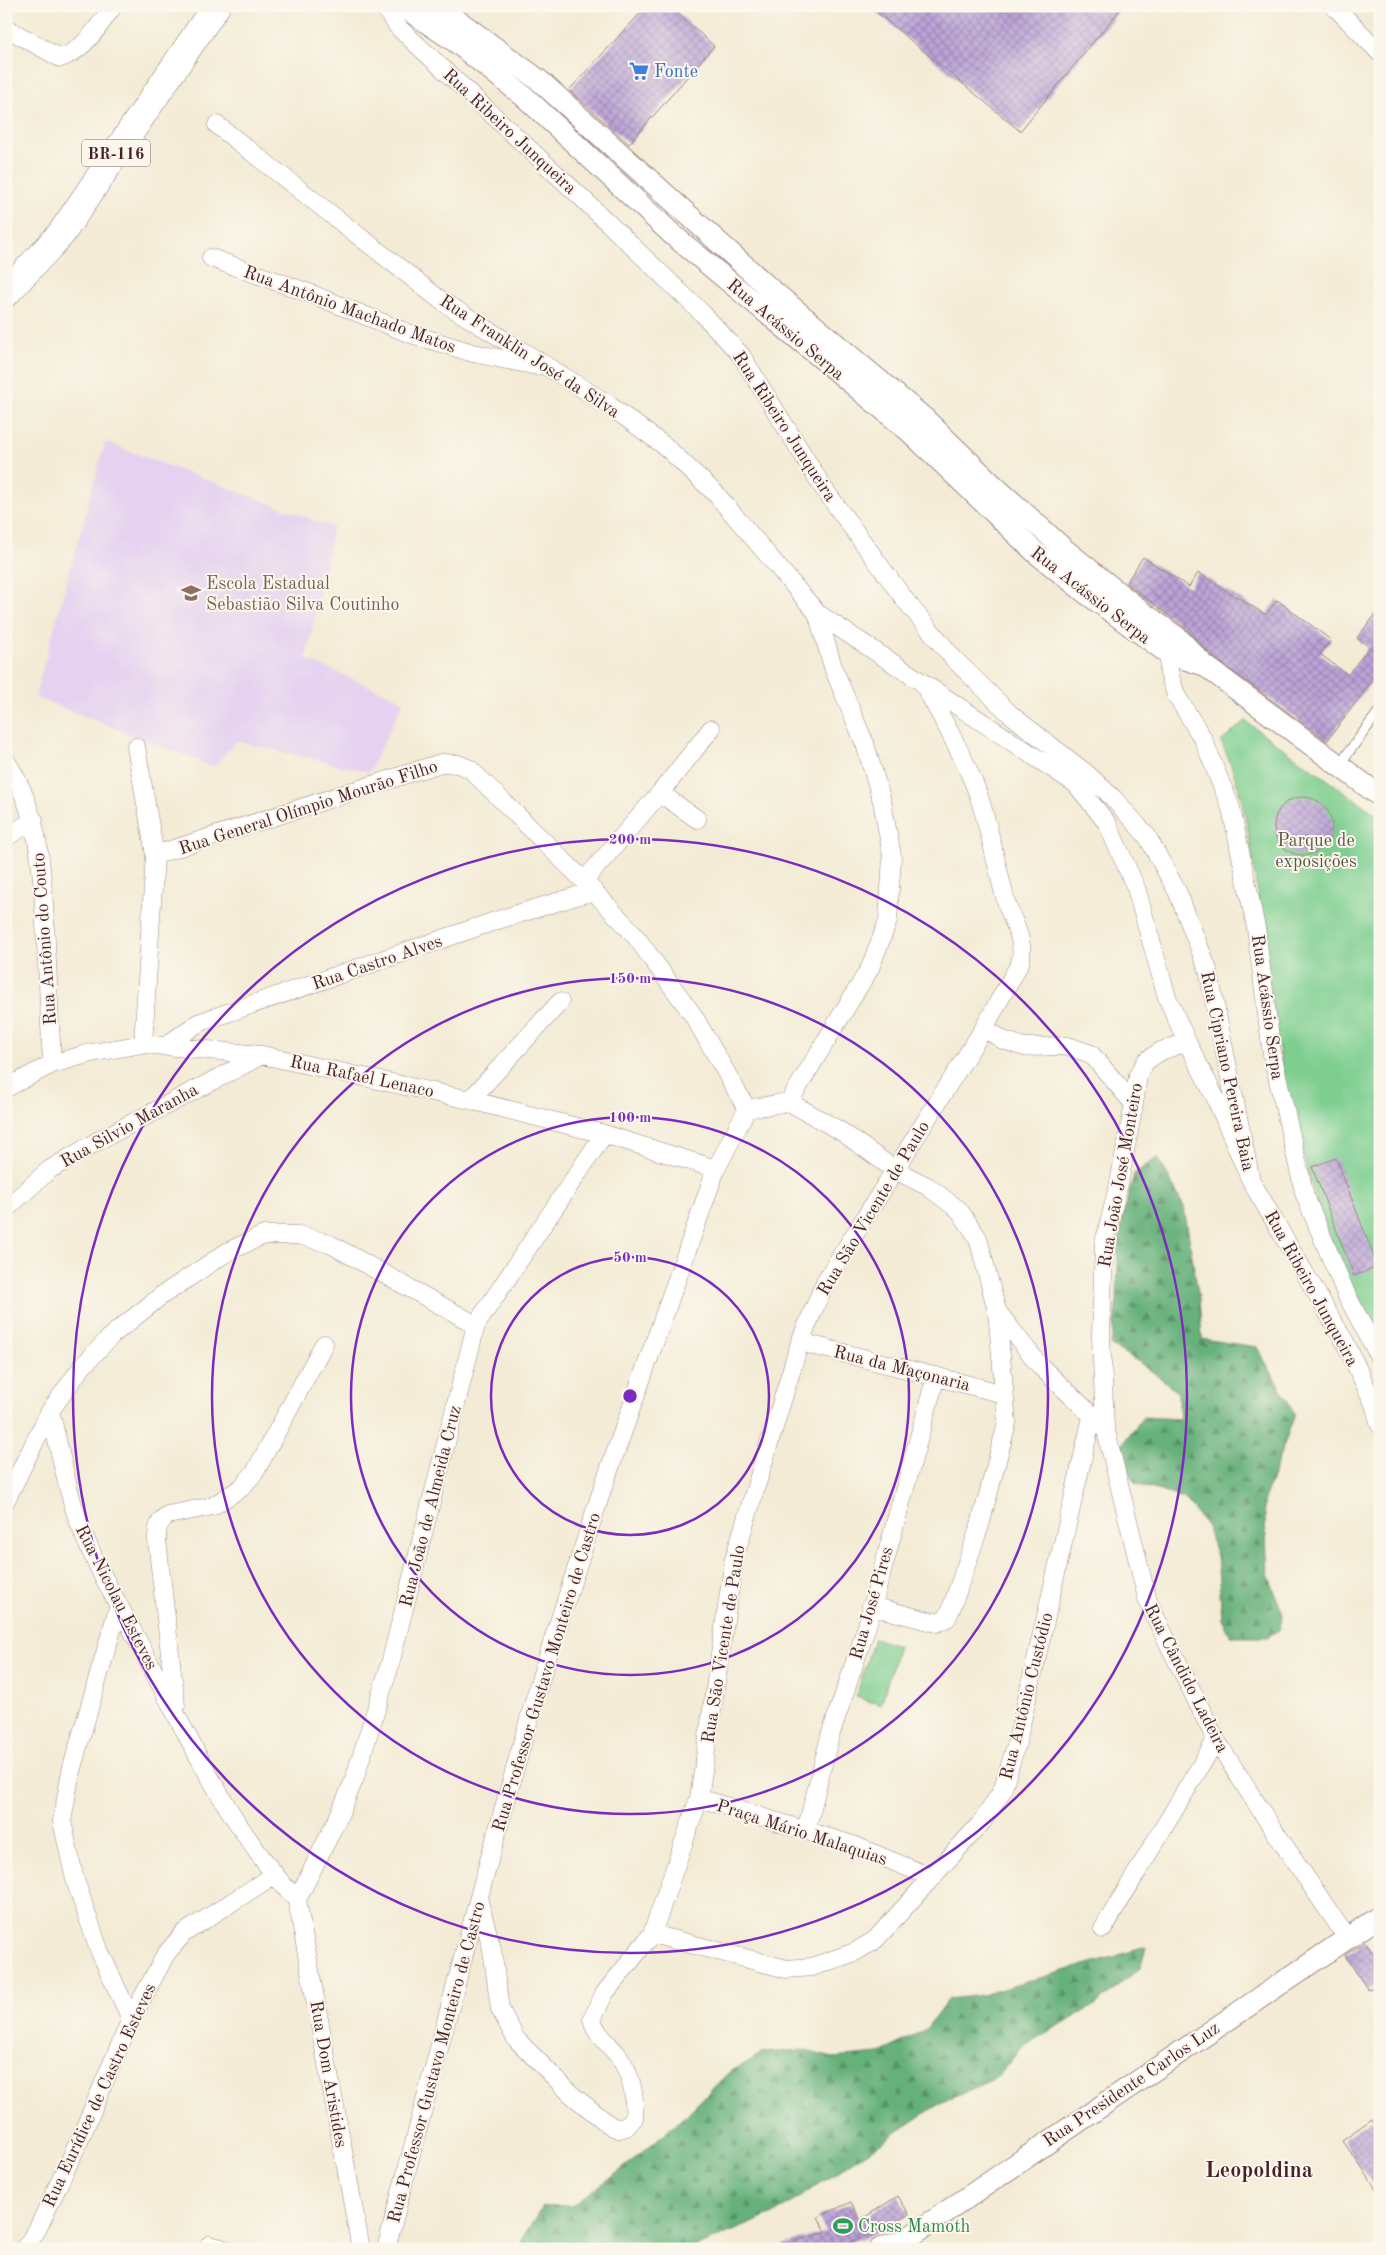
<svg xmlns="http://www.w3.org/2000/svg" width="1386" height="2255" viewBox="0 0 1386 2255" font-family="'Old Standard TT',serif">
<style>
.built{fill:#e6d2f0}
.green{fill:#7dce8f;stroke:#64765d}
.forest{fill:url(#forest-firs);stroke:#586852}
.building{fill:url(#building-cross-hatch)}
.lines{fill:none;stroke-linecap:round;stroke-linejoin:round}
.service-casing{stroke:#9e8580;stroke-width:11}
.minor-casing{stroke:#9e8580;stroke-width:19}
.tertiary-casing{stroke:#9e8580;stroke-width:23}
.trunk-casing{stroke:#9e8580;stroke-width:29}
.service{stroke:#fff;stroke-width:9}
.minor{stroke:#fff;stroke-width:18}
.tertiary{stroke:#fff;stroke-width:21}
.trunk{stroke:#fff;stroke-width:28}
.ring{fill:none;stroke:#7b2cbf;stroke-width:2.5}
.labels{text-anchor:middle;stroke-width:4;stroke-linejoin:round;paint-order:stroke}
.shield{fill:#fbf7ec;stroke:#7f6065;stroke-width:1}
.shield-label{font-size:16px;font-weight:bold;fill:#4a1f2b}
.shop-label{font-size:18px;fill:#366cbe;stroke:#fbf7ec;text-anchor:start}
.street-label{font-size:18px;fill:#4a1f2b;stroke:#fbf7ec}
.education-label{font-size:18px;fill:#785e54;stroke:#fbf7ec;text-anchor:start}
.park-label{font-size:18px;fill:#595449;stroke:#fbf7ec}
.leisure-label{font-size:18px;fill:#27864d;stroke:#fbf7ec;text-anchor:start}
.district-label{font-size:22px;font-weight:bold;fill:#4a1f2b;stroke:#fbf7ec}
.centre{fill:#7b2cbf;stroke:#fbf7ec;stroke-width:2.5}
.ring-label{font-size:15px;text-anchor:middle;font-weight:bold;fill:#7b2cbf;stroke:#fbf7ec;stroke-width:4;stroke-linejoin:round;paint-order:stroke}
</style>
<defs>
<pattern id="forest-firs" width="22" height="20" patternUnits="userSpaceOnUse" patternTransform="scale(1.25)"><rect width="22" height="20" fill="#66b17a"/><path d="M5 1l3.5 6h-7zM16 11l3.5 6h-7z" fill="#568f64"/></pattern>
<pattern id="building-cross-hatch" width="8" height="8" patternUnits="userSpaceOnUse" patternTransform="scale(1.25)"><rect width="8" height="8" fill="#bca4d8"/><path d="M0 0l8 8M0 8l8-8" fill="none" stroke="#9b85af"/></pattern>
</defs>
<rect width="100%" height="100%" fill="#fbf7ec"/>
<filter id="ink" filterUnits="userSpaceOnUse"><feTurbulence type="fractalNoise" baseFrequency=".02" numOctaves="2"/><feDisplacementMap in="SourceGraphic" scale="10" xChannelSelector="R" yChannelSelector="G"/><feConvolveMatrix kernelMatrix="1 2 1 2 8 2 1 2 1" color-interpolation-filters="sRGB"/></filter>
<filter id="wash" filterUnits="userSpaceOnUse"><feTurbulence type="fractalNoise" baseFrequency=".0096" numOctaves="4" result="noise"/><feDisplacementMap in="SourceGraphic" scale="20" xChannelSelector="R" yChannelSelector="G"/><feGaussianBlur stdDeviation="1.12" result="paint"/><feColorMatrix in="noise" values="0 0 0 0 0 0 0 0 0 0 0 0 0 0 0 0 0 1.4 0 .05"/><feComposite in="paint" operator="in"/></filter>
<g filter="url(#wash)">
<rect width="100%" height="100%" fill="#f3ebd5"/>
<path class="built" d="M 105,442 L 333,527 L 306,659 L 404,701 L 369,772 L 236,741 L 214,767 L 35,697 Z"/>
<path class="green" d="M 1245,721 L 1380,817 L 1380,1348 C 1332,1258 1297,1156 1280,1056 C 1271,1001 1265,946 1257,891 C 1249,836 1245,793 1221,742 Z
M 874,1638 L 898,1646 L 881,1705 L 856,1697 Z"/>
<path class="forest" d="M 1158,1157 L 1184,1207 L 1199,1299 L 1202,1339 L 1257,1347 L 1295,1414 L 1264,1500 L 1268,1573 L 1283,1615 L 1279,1630 L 1267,1637 L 1231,1637 L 1222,1618 L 1217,1556 L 1207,1527 L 1184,1498 L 1136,1484 L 1125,1468 L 1120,1447 L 1143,1417 L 1180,1419 L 1178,1393 C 1157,1374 1137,1359 1111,1346 L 1117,1300 L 1118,1254 L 1123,1216 L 1134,1174 Z
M 1146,1947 L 1140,1968 L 1095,2005 L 1023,2046 L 996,2078 L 942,2102 L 776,2213 L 690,2249 L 520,2249 L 524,2235 L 543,2207 L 571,2206 L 620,2171 L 685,2116 L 728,2073 L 764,2053 L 802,2050 L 833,2058 L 879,2054 L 926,2029 L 949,1999 L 982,1995 Z"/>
<g id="blocks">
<path class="building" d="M 647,6 L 670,6 L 714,46 L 629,144 L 569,90 Z
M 869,6 L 1123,6 L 1020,131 Z
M 1143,557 L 1189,587 L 1198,573 L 1266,615 L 1277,600 L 1331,640 L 1320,654 L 1348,675 L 1369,647 L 1357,638 L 1380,609 L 1380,670 L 1327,741 L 1212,656 L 1185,628 L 1126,583 Z
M1274 826a29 29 0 1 1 58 0a29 29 0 1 1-58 0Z
M 1336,1158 L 1378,1267 L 1354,1276 L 1312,1167 Z
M 1365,1942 L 1380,1963 L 1380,1983 L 1368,1990 L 1345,1955 Z
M 1372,2119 L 1380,2129 L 1380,2194 L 1342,2140 Z
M 898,2196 L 909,2214 L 879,2233 L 877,2231 L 836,2249 L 784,2249 L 783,2245 L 826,2232 L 818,2217 L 851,2202 L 860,2220 Z"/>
</g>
</g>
<g filter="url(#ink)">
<use href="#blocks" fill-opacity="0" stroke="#9e8580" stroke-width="1"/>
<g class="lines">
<defs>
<path id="service" d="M 1339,765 L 1380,710"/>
<path id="minor" d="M 383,6 L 399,28 L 583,199 L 703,314 L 741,355 L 824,489 L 905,600 L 954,659 L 1010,714 L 1086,773 L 1113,798 L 1147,836 L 1178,893 L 1208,970 L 1251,1181
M 1334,6 L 1380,53
M 6,28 L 60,58 C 83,52 99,26 113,6
M 217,125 L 443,302 L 606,403 L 666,447 L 716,494 L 817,613 L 1076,784 L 1086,773
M 211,258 L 309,293 L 408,333 L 473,353 L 537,366
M 1176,643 L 1169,654 L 1169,673 L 1176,695 L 1203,739 L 1231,808 L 1256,928 L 1272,1054 L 1305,1196 L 1347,1296 L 1380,1358
M 136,747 L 155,855 L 143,1044
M 6,761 C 42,815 43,880 46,943 C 48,984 50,1024 52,1064
M 1076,784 L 1107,823 L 1136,888 L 1167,997 L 1187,1042 L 1216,1099 L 1251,1181 L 1345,1342 L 1374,1404 L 1380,1425
M 660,793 L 697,819
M 6,837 L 34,820
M 155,855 L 441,763 L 458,764 L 470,769 L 584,881 L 633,933 L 693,1015 L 747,1109
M 584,881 L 660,793 L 711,729
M 984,1028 L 1003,1040 L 1024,1047 L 1068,1046 L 1091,1054 L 1134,1104
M 1187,1042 L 1161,1051 L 1146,1061 L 1138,1075 L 1134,1104 L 1119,1183 L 1104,1243 L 1101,1336 L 1105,1427 L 1148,1602 L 1216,1740 L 1265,1817 L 1347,1938
M 167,1045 L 198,1023 L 498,920 L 593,891
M 6,1088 L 52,1064 L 91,1053 L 143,1044 L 262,1055 L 470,1100 L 604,1134 L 716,1169
M 470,1100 L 560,1002
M 789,1102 L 842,1132 L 895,1170 L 927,1186 L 959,1210 L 978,1238 L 997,1311 L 1007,1423 L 980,1525 L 951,1609 L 947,1618 L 937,1623 L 871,1606
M 747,1109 L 789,1102 L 870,968 L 888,921 L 892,856 L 882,801 L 865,744 L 834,670 L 817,613
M 6,1209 L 49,1170 L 96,1142 L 262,1055
M 997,1311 L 1040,1366 L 1101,1424
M 800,1342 L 1004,1394
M 50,1411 C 59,1445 65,1481 76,1514 C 91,1559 117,1601 139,1643 C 183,1727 231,1831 297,1900
M 6,1500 L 50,1411 L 81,1368 L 112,1335 L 161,1296 L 227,1252 L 264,1235 L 299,1235 L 330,1244 L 476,1325
M 119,1605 L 71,1771 L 62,1821 L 75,1880 L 99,1950 L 131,2019
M 176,1706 L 157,1540 C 157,1529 158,1521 168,1515 L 213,1506 L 241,1488 L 255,1472 L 324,1344
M 699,1798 L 853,1845 L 933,1878
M 806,1831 L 830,1736 L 866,1629 L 936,1376
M 297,1900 L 337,1820 L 354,1780 L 389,1668 L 476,1325 L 604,1134
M 297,1900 L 361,2249
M 479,1901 L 492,1949 L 500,2009 L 516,2039 L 572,2095 L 611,2126 L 619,2129 L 626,2127 L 634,2118 C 636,2096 631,2072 617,2054 C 607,2042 596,2034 592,2019 L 604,1994 L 652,1934 L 699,1798 L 734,1559 L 800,1342 L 826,1280 L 984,1028 L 1020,963 C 1026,940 1012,922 1006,901 C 996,865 990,829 978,794 C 964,756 943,720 924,685
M 1103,1929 L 1216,1740
M 652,1934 L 787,1969 L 812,1967 L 855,1952 L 875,1940 L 982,1822 L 1002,1791 L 1017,1742 L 1092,1417
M 209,2245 L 225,2249
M 25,2249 L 38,2228 L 80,2139 L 131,2019 L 166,1954 L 184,1933 L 274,1875
M 386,2249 L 483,1882 L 541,1677 L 601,1493 L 716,1169 L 747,1109"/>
<path id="tertiary" d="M 402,6 L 456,42 L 526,98 L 673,235 L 909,431 L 1035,552 L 1086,593 L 1169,654 L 1201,664
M 438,6 L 540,81 L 767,286 L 925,419 L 991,483 L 1064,549 L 1142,612 L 1178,638 L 1204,665 L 1380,796
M 880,2249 L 905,2240 L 1380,1916"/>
<path id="trunk" d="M 6,293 L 61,234 L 216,6"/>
</defs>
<use href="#service" class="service-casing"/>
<use href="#minor" class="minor-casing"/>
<use href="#tertiary" class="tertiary-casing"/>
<use href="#trunk" class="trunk-casing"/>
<use href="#service" class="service"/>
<use href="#minor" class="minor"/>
<use href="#tertiary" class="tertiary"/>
<use href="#trunk" class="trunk"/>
</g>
</g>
<g class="ring">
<circle cx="630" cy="1396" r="139"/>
<circle cx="630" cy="1396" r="279"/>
<circle cx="630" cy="1396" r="418"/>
<circle cx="630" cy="1396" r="557"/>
</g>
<defs>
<symbol id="supermarket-bare" viewBox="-9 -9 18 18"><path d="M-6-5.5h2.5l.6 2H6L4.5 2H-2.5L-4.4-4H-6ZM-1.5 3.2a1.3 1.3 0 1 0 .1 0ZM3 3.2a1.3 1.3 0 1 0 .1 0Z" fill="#3f7fe0" stroke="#fbf7ec" stroke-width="2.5" paint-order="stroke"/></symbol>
<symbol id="school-bare" viewBox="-9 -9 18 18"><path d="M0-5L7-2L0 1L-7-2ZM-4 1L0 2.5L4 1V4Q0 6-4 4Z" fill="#8d6e63" stroke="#fbf7ec" stroke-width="2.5" paint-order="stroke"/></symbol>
<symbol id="stadium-bare" viewBox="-9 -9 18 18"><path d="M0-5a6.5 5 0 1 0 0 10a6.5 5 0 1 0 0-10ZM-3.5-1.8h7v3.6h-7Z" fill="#2e9e5b" stroke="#fbf7ec" stroke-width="2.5" paint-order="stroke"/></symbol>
</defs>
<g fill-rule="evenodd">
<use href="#supermarket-bare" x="625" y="57" width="28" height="28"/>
<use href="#school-bare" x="177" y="579" width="28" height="28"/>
<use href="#stadium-bare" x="829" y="2212" width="28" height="28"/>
</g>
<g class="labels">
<rect class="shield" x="82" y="139.5" width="68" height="27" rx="4"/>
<g class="shield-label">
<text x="116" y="159">BR-116</text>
</g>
<g class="shop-label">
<text x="654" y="77">Fonte</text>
</g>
<g class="street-label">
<text transform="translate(510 131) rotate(43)" y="6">Rua Ribeiro Junqueira</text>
<text transform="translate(350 309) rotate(20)" y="6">Rua Antônio Machado Matos</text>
<text transform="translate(786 329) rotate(40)" y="6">Rua Acássio Serpa</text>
<text transform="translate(530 356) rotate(33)" y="6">Rua Franklin José da Silva</text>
<text transform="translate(785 426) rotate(57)" y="6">Rua Ribeiro Junqueira</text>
<text transform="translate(1091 595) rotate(38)" y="6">Rua Acássio Serpa</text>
<text transform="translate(308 807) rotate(-18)" y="6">Rua General Olímpio Mourão Filho</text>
<text transform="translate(44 939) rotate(-94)" y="6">Rua Antônio do Couto</text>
<text transform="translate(377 962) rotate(-19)" y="6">Rua Castro Alves</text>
<text transform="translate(1268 1007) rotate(82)" y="6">Rua Acássio Serpa</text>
<text transform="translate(1228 1071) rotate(78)" y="6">Rua Cipriano Pereira Baia</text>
<text transform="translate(362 1076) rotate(12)" y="6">Rua Rafael Lenaco</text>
<text transform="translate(129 1125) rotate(-29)" y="6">Rua Silvio Maranha</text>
<text transform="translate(1120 1175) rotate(-80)" y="6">Rua João José Monteiro</text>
<text transform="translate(873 1208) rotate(-59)" y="6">Rua São Vicente de Paulo</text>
<text transform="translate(1312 1288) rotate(61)" y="6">Rua Ribeiro Junqueira</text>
<text transform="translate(902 1368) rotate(14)" y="6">Rua da Maçonaria</text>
<text transform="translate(430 1506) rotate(-76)" y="6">Rua João de Almeida Cruz</text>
<text transform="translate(117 1597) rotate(63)" y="6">Rua Nicolau Esteves</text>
<text transform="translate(871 1603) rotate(-74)" y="6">Rua José Pires</text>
<text transform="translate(723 1644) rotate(-81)" y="6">Rua São Vicente de Paulo</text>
<text transform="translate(546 1672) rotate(-73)" y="6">Rua Professor Gustavo Monteiro de Castro</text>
<text transform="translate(1187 1678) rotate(63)" y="6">Rua Cândido Ladeira</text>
<text transform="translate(1026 1696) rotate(-76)" y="6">Rua Antônio Custódio</text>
<text transform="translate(802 1832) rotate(18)" y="6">Praça Mário Malaquias</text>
<text transform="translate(436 2062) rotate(-75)" y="6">Rua Professor Gustavo Monteiro de Castro</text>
<text transform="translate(329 2074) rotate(80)" y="6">Rua Dom Aristides</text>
<text transform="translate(1131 2084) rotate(-34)" y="6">Rua Presidente Carlos Luz</text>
<text transform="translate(99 2095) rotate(-65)" y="6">Rua Eurídice de Castro Esteves</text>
</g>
<g class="education-label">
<text x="206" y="589">Escola Estadual<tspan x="206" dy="21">Sebastião Silva Coutinho</tspan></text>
</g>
<g class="park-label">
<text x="1316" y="846">Parque de<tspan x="1316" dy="21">exposições</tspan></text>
</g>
<g class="leisure-label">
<text x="858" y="2232">Cross Mamoth</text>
</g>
<g class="district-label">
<text x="1259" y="2177">Leopoldina</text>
</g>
</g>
<circle cx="630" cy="1396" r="8" class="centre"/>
<g class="ring-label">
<text x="630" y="844">200 m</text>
<text x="630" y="983">150 m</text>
<text x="630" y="1122">100 m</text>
<text x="630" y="1262">50 m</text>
</g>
<rect width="1386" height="2255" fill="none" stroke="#fbf7ec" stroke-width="25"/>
</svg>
